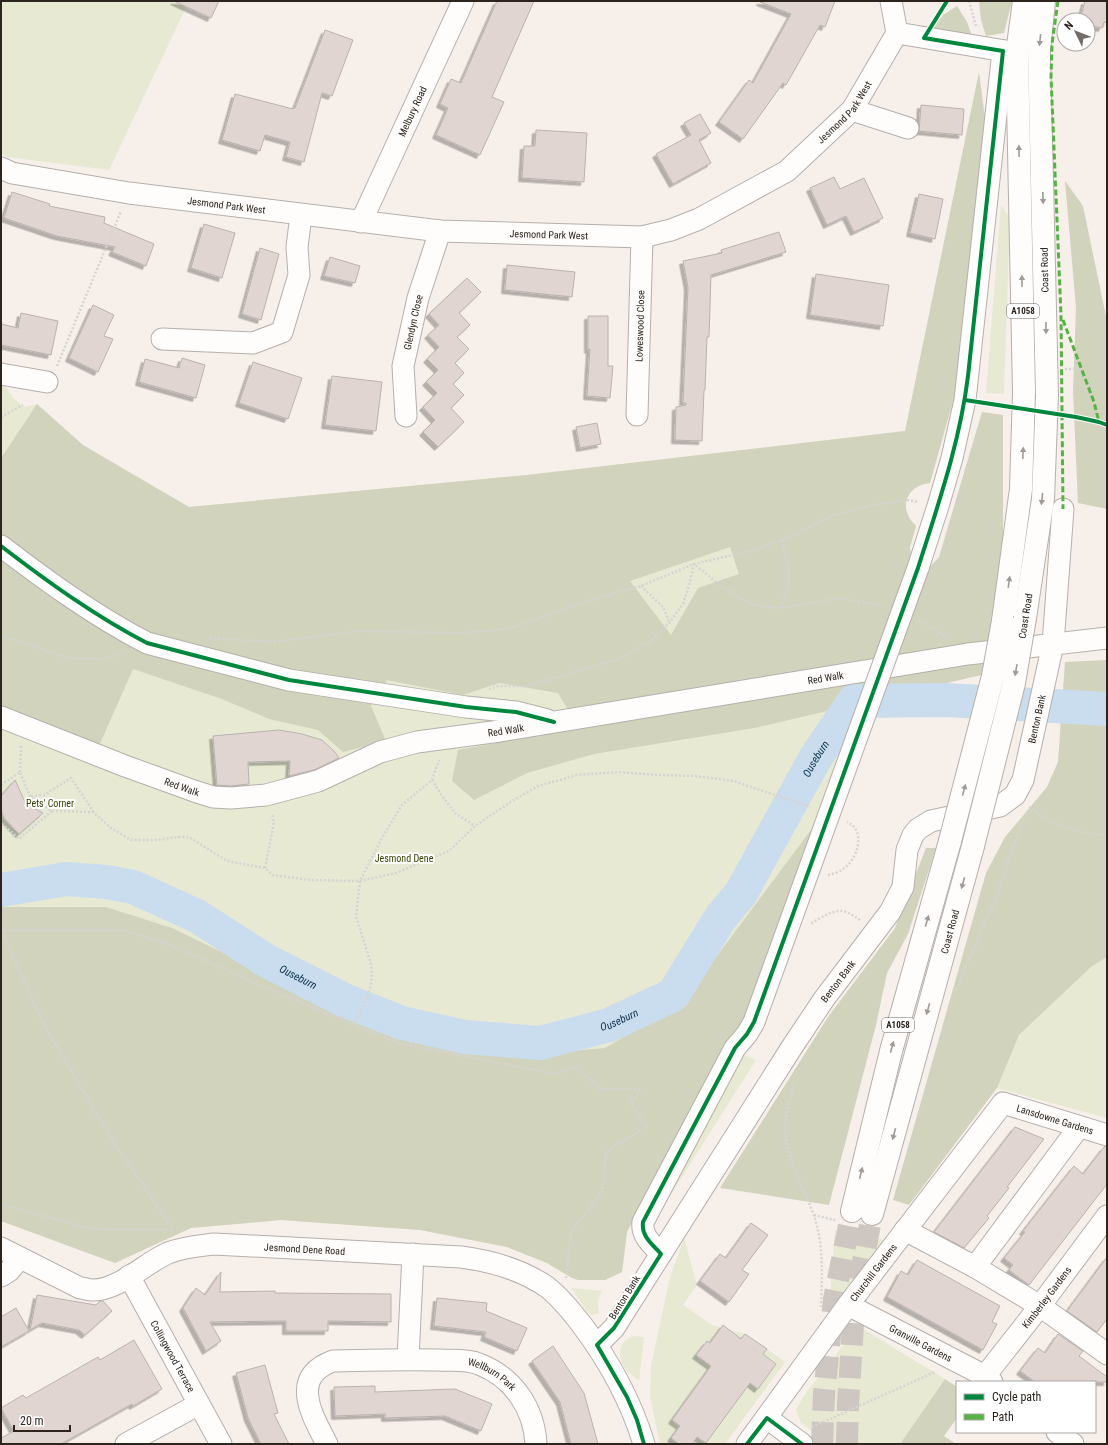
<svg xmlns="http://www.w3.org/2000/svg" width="1108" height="1445" viewBox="0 0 1108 1445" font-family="'Roboto Condensed',sans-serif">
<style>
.green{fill:#e7e9d3}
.forest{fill:#d1d3bc;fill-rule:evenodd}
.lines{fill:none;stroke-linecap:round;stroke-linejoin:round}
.river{stroke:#caddee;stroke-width:34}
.building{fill:#e0d5d1;stroke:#bab2af;filter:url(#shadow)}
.highway-tunnel{stroke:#cec6c1;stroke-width:22;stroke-dasharray:22 11;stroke-linecap:butt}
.minor-casing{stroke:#b6afaa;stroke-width:23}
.highway-casing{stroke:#b6afaa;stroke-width:24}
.path{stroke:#d6d4d2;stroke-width:2.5;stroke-dasharray:2 2;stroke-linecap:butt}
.minor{stroke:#fefdfc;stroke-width:21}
.highway{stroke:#fefdfc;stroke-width:22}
.minor-bridge-casing{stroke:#b6afaa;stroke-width:23;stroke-linecap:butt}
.highway-bridge-casing{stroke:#b6afaa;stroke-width:24;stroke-linecap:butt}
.minor-bridge{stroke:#fefdfc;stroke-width:21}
.highway-bridge{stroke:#fefdfc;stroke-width:22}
.quiet{stroke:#56b245;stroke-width:3;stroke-dasharray:6 3;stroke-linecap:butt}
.cycleway-casing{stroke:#fff;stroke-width:6}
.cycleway{stroke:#00873e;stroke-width:4}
.oneway{fill:#a09b98}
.labels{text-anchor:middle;stroke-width:4;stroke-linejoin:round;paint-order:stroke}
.shield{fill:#fff;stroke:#6b6661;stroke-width:1}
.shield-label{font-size:9px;font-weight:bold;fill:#2c241d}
.street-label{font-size:10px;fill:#2c241d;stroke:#fff}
.park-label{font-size:10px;fill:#364003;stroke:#fff}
.water-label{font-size:11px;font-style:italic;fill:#0b314c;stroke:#fff}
</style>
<defs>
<filter id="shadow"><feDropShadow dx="-3.5" dy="3.5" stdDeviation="0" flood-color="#0004"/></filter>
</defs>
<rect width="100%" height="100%" fill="#f7efea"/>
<path class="green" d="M 1,1 L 189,1 L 109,170 L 7,157 L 1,153 Z
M 1001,205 L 1010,218 L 1004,394 L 986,393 Z
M 1,384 L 5,385 L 13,398 L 25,407 L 37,404 L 1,458 Z
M 905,431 L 930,483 C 905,486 898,509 916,526 L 910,547 L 911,558 L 746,1019 L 722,1050 L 627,1232 L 622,1272 L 605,1280 L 578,1280 L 572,1278 L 547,1263 L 507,1247 L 420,1230 L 281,1220 L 191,1228 L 115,1263 L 1,1221 L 1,537 L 189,507 L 527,475 Z
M 1107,957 L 1107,1118 L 997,1088 L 1019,1035 L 1091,967 Z
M 738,1053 L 756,1060 L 656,1218 Z
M 835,1230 L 883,1240 L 829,1312 Z
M 684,1238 L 697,1285 L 683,1305 L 712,1325 L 745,1334 L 741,1339 L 731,1331 L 710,1343 L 706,1341 L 696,1355 L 711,1366 L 672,1420 L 680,1426 L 679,1444 L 660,1444 L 650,1396 L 651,1366 L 670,1277 Z
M 571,1288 L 602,1291 C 598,1298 597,1305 599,1313 L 592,1315 L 587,1311 Z
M 858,1326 L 945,1379 L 900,1444 L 830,1444 L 801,1423 L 796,1410 L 803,1397 Z
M 633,1336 L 644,1337 L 639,1380 C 626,1373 612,1355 625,1341 C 627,1339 631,1337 633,1336 Z
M 767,1349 L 785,1362 L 725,1444 L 692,1444 L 697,1437 L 706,1443 L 750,1383 L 758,1388 L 776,1364 L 763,1354 Z"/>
<path class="forest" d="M 979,1 L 1012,1 L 1004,33 L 986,36 L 981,20 Z
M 957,6 L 967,22 L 972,36 L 934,28 L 943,15 Z
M 979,72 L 986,126 L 972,239 L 955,394 L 930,483 C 905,486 898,509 916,526 L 910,547 L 911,558 L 926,571 L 939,557 L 982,412 L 1003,415 L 1003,542 L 993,624 L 981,675 L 754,728 L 594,754 L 527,773 L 474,800 L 452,781 L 458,750 L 579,728 L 558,693 L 499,683 L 463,695 L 387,680 L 371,706 L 386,741 L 343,752 L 318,730 L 269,719 L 222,699 L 133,669 L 98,748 L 1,707 L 1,458 L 37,404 L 83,445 L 189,507 L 527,475 L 905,431 ZM 730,547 L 739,574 L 698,588 L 671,635 L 630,581 Z
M 1065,181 L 1083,206 L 1107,321 L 1107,509 L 1078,503 L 1073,392 L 1076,308 Z
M 1107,660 L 1107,957 L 1091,967 L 1019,1035 L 997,1088 L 909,1205 L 893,1200 L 986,873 L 1005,837 L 1047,787 L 1058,762 L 1065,662 Z
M 817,822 L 746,1019 L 722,1050 L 627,1232 L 622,1272 L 605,1280 L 578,1280 L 572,1278 L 547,1263 L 507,1247 L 420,1230 L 281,1220 L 191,1228 L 115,1263 L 1,1221 L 1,907 L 106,907 L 172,928 L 316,998 L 396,1033 L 509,1056 L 605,1048 L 681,1004 Z
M 926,848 L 936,848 L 908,934 L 887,973 L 876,1025 L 829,1205 L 720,1188 L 828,1017 L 895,928 Z
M 945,1379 L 957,1387 L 957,1418 L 944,1436 L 956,1444 L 900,1444 Z"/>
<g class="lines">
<path class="river" id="s1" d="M 1,890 L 66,879 L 107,882 L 133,887 L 197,916 L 267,961 L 344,1000 L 402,1023 L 465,1037 L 540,1043 L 609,1025 L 673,995 L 721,917 L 741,893 L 816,757 L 854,701 L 946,700 L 1107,709"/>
</g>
<path class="building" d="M 174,1 L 219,1 L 211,18 Z
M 497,1 L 534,1 L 492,97 L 504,102 L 480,155 L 436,135 L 448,108 L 440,104 L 451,79 L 461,83 Z
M 760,1 L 835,1 L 825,27 L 820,25 L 786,85 L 783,83 L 743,139 L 719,122 L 749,80 L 753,83 L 791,14 L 760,2 Z
M 1085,1 L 1107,1 L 1107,23 L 1104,22 L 1102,28 L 1088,25 L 1088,20 L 1080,20 Z
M 325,30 L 353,40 L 332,96 L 322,93 L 304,162 L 286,157 L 290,142 L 265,135 L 260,151 L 222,140 L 235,94 L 293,109 L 293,108 L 295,108 Z
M 921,105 L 964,109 L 962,135 L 919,131 Z
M 700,114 L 711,133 L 699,140 L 711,163 L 673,184 L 656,154 L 691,135 L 684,123 Z
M 536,130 L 587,133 L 584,182 L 522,178 L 524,146 L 535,146 Z
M 834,177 L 840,189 L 864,178 L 883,218 L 854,232 L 846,216 L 827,225 L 810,188 Z
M 12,192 L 50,204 L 49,206 L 105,217 L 104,223 L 154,244 L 146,266 L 112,252 L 115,247 L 57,236 L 4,218 Z
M 919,194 L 943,199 L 935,239 L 910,233 Z
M 204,224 L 235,233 L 222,278 L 191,268 Z
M 779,232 L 786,252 L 711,275 L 709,337 L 707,337 L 705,390 L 704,390 L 702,441 L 675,440 L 676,407 L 686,405 L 686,403 L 683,403 L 688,287 L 683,261 L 722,253 L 721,250 Z
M 260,248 L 279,254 L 261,320 L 242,314 Z
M 330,257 L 360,266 L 355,283 L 324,276 Z
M 507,265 L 575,272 L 572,297 L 505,290 Z
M 816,274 L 889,285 L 883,326 L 810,315 Z
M 467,278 L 481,292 L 459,313 L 470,325 L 457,337 L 469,349 L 455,363 L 464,373 L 453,384 L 464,395 L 451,408 L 464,422 L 438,447 L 423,432 L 435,420 L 423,407 L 437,393 L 426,382 L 438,370 L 427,359 L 439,347 L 428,335 L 439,325 L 429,314 Z
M 93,305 L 114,315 L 104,336 L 113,339 L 98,372 L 69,358 Z
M 21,313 L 58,321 L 51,355 L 1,345 L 1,324 L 18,328 Z
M 588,316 L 608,316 L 608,366 L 613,366 L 610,398 L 587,396 L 590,349 L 588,350 Z
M 182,358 L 205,365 L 196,398 L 139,382 L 145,359 L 179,368 Z
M 253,362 L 302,378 L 288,419 L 239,403 Z
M 332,376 L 382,382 L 376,431 L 325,425 Z
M 597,423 L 601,444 L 580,448 L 576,427 Z
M 279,730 L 302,734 L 322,740 L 334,751 L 339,758 L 314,770 L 289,776 L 290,761 L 248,762 L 249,784 L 231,786 L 217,785 L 213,736 Z
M 15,780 L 26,804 L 43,813 L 19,834 L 4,818 L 1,810 L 1,796 Z
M 1015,1127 L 1044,1139 L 1007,1187 L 1009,1188 L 987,1216 L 989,1218 L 964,1248 L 934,1232 Z
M 1104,1147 L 1107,1147 L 1107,1184 L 1029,1285 L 1009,1270 L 1013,1265 L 1004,1258 L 1025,1232 L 1023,1231 L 1074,1166 L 1083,1174 Z
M 751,1223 L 768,1235 L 742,1270 L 749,1274 L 729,1302 L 700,1281 L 720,1254 L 726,1258 Z
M 1107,1257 L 1107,1319 L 1097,1332 L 1067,1311 Z
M 917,1260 L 1000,1306 L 992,1322 L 997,1324 L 983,1350 L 887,1297 L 901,1271 L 908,1275 Z
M 221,1272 L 220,1292 L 275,1291 L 275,1293 L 391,1294 L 391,1322 L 328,1321 L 328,1331 L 286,1331 L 286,1321 L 210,1322 L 221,1341 L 206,1351 L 183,1308 L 196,1288 L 205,1295 Z
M 37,1295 L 96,1305 L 100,1301 L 103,1301 L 112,1311 L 85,1335 L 79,1330 L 42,1323 L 30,1330 Z
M 437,1298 L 487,1303 L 486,1311 L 527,1328 L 517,1351 L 484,1337 L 486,1332 L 434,1326 Z
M 16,1308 L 29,1331 L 1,1347 L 1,1317 Z
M 723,1325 L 741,1339 L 745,1334 L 767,1349 L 763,1354 L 776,1364 L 758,1389 L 750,1383 L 706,1443 L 697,1437 L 692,1444 L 679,1444 L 671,1438 L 680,1426 L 672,1420 L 711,1366 L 696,1355 L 707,1341 L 710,1343 Z
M 1058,1334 L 1083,1351 L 1079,1356 L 1107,1377 L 1107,1382 L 1035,1382 L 1020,1371 L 1038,1348 L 1045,1353 Z
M 134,1340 L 162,1389 L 133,1406 L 132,1404 L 61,1444 L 1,1444 L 1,1438 L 14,1431 L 1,1408 L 23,1395 L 26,1398 L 98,1357 L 100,1360 Z
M 553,1346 L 584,1393 L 598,1444 L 571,1444 L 560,1402 L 532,1361 Z
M 265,1365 L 278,1413 L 274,1414 L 289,1444 L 261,1444 L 248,1418 L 236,1373 Z
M 375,1386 L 375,1392 L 455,1389 L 492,1404 L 481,1431 L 445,1416 L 385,1418 L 385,1414 L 335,1416 L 334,1387 Z"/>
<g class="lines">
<path class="highway-tunnel" d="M 822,1444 L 824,1394 L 834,1299 L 852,1211
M 847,1444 L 848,1405 L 854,1309 L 872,1214"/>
<defs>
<g id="minor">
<path d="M 891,1 L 897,33"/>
<path d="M 852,110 L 908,128"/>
<path id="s2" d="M 1,168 L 12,173 L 129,193 L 440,231 L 642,237 L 671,230 L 699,219 L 787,171 L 852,110 L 897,33 L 1017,53"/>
<path id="s3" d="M 361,222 L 463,1"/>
<path d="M 162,339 L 253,343 L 282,332 L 299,275 L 297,247 L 301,215"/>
<path d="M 1,374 L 47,382"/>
<path id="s4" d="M 637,415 L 642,237"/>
<path id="s5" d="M 406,416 L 403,366 L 418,298 L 440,231"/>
<path d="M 1,546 C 48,582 95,616 147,643 L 289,680 L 466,707 L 516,712 L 547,720"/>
<path d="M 918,568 L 938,506 L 952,458 L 965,400 L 1003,51"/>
<path id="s6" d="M 1,717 L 125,766 L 194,791 L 213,797 L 231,798 L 266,795 L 318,781 L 380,752 L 417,742 L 500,731 L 968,654 L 1107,638"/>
<path d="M 905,1230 L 975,1267 L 1040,1306 L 1107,1354"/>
<path id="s7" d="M 1,1248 L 80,1288 C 84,1288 88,1290 92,1290 C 118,1291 145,1263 168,1253 C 183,1247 198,1246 214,1244 L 461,1257 C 491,1261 521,1269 547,1287 C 560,1297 572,1312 582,1325 C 609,1361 631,1401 644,1444"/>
<path d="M 661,1254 C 652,1244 641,1236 643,1222 L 735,1048 L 747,1034 L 754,1022"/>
<path d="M 975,1267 L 1079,1127"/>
<path d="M 1,1276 L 9,1271 L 20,1258"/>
<path id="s8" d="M 848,1305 L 985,1376 L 992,1382"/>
<path id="s9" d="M 597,1345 L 614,1328 L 792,1047 L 824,999 L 890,912 L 903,887 L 907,850 L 913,835 L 918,829 L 931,821 L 1000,806 L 1015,795 L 1023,780 L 1053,644 L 1063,509"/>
<path d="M 408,1359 L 413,1254"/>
<path id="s10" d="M 985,1376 L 1040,1306 L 1107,1216"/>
<path d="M 199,1404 L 221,1444"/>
<path d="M 767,1418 L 802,1444"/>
<path d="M 1057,1432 L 1073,1444"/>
<path d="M 126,1444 L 199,1404 L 129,1276"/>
<path id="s11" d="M 327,1444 C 312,1415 289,1377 333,1361 C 369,1360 404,1359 440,1360 C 453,1361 467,1359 479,1364 C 513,1377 534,1408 536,1444"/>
<path id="s12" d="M 747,1444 L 848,1305 L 1003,1103 L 1107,1135"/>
</g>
<g id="highway">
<path d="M 1025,618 L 1043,499 L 1047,395 L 1039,52 L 1044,1"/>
<path d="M 1003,621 L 1021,489 L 1024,392 L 1017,53 L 1024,1"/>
<path d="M 852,1211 L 891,1051 L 950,841"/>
<path id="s13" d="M 872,1214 L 973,846"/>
</g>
</defs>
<use href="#minor" class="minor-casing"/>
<use href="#highway" class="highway-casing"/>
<path class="path" d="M 969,1 L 976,26
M 57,366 L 121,211
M 1065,369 L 1081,369
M 1,417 L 23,405
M 641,586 L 663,607 L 669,621
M 781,608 L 789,586 L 789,568 L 782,540
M 919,620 L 948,638
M 1,636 L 68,658 L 103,659 L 122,653
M 210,638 L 272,642 L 358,631 L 460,633 L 508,629 L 584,602 L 641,586 L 694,564 L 754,550 L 782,540 L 834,515 L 873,505 L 907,500 L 918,502
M 489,689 L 498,686 L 526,686 L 619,659 L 652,640 L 670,622 L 683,604 L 689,586 L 694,564 L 721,586 L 753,605 L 781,608 L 840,598 L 884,606
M 20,772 L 21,746
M 432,780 L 442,796 L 455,813 L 475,826
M 1,785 L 20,772 L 30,796 L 52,811 L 19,839 L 1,823
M 31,796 L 44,795 L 71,778 L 93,811
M 1029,807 L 1051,822 L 1078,831 L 1102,835 L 1107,833
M 52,811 L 93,812 L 111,828 L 131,840 L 156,840 L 179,837 L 189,837 L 227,861 L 265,868 L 273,875 L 310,880 L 360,881 L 396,873 L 449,851 L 475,826 L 509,803 L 538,786 L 577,775 L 617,772 L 659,775 L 696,776 L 733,781 L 811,807
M 265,868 L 274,822 L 272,814
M 828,875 C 833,874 839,872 843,869 C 857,861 867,830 847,822
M 811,923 C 815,922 818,919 822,917 C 839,908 844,909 860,920
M 1,930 L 123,930 L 178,948 L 257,984 L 398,1043 L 555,1074 L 575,1067 L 601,1089 L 641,1089 L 631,1103 L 647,1126 L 606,1152 L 602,1192 L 571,1232 L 566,1278
M 2,931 L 43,1023 L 114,1143 L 173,1230
M 956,990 L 995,900 L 1016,838 L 1027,811
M 354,1025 L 369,993 L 372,978 L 371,964 L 356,916 L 360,881 L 383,836 L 402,805 L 432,780 L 439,760
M 793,1084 C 793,1092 789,1098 788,1105 C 785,1121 785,1138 789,1154 C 795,1176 807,1195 814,1216 C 824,1245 822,1276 821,1307
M 1,1204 L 9,1207 L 93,1229 L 171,1230
M 814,1215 L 835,1220
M 812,1427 L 935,1372"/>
<use href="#minor" class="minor"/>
<use href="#highway" class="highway"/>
<defs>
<path id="minor-bridge" d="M 754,1022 L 918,568"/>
<path id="highway-bridge" d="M 950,841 L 993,676 L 1003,621
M 973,846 L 1014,683 L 1025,618"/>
</defs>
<use href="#minor-bridge" class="minor-bridge-casing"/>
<use href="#highway-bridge" class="highway-bridge-casing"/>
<use href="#minor-bridge" class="minor-bridge"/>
<use href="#highway-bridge" class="highway-bridge"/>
<path class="quiet" d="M 1058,1 L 1052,44 L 1051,77 L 1061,315 L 1063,509
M 1063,320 L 1094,402 L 1099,422"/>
<defs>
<path id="cycleway" d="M 965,400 L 1076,417 L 1099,422 L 1107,425
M 1,546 C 48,582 95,616 147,643 L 289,680 L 466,707 L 516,712 L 554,722
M 644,1444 L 637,1420 L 627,1397 L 597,1345 L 614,1328 L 661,1254 C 652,1244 641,1236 643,1222 L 735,1048 L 747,1034 L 754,1022 L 918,568 C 938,505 960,442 968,376 L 1003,51 L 924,38 L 947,1
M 747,1444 L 767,1418 L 802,1444"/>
</defs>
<use href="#cycleway" class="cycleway-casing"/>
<use href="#cycleway" class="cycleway"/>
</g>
<defs><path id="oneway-solid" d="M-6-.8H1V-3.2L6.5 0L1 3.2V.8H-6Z"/></defs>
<g class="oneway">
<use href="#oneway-solid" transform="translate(1040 40) rotate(96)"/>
<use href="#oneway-solid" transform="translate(1019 151) rotate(-91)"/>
<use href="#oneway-solid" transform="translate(1043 198) rotate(88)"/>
<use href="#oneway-solid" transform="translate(1022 281) rotate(-91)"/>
<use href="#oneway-solid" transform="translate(1046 328) rotate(89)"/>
<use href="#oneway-solid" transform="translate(1023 453) rotate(-88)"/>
<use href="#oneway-solid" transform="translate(1042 499) rotate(96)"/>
<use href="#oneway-solid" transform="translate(1009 582) rotate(-82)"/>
<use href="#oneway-solid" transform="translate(1016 670) rotate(100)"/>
<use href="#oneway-solid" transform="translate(964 790) rotate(-75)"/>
<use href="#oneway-solid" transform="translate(963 883) rotate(105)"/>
<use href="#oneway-solid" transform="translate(927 921) rotate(-74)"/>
<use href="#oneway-solid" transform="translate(928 1009) rotate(106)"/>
<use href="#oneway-solid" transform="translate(892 1047) rotate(-75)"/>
<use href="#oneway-solid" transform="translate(894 1134) rotate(105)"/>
<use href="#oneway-solid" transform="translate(861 1173) rotate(-76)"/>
</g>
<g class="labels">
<g class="shield">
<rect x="1007" y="304" width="32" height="14" rx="3"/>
<rect x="882" y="1018" width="32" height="14" rx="3"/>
</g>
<g class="shield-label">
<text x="1023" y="314">A1058</text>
<text x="898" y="1028">A1058</text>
</g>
<g class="street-label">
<text dy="4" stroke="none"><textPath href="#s2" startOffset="889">Jesmond Park West</textPath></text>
<text dy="4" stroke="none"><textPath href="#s3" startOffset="122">Melbury Road</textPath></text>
<text dy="4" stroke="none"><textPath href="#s2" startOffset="229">Jesmond Park West</textPath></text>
<text dy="4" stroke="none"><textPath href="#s2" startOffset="553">Jesmond Park West</textPath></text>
<text transform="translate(1044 270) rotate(-91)" y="4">Coast Road</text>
<text dy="4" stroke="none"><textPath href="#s5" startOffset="95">Glendyn Close</textPath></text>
<text dy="4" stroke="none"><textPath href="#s4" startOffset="89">Loweswood Close</textPath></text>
<text transform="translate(1025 616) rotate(-81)" y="4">Coast Road</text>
<text dy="4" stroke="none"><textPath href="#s6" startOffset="854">Red Walk</textPath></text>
<text dy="4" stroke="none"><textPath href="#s9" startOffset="797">Benton Bank</textPath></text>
<text dy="4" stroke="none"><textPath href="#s6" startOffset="530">Red Walk</textPath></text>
<text dy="4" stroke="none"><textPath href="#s6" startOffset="194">Red Walk</textPath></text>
<text dy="4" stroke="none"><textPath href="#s13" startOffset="293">Coast Road</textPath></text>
<text dy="4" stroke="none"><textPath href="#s9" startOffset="437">Benton Bank</textPath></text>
<text dy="4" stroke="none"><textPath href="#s12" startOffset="481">Lansdowne Gardens</textPath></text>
<text dy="4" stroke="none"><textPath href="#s7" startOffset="324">Jesmond Dene Road</textPath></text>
<text dy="4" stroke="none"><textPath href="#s12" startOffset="213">Churchill Gardens</textPath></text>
<text transform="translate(624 1297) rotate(-58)" y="4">Benton Bank</text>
<text dy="4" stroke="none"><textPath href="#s10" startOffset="100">Kimberley Gardens</textPath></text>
<text dy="4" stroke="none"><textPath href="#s8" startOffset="82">Granville Gardens</textPath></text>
<text transform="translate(173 1356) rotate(61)" y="4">Collingwood Terrace</text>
<text dy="4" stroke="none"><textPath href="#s11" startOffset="262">Wellburn Park</textPath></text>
</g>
<g class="park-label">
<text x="50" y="807">Pets' Corner</text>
<text x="404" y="862">Jesmond Dene</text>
</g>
<g class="water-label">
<text dy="4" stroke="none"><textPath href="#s1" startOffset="994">Ouseburn</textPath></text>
<text dy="4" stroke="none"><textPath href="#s1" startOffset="322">Ouseburn</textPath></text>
<text dy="4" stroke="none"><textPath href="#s1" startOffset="658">Ouseburn</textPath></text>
</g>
</g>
<rect width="1108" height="1445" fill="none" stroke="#2c241d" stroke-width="4"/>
<rect x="956" y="1381" width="140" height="52" fill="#ffffff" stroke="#aba7a5"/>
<rect x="964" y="1394" width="20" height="6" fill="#00873e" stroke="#aba7a5"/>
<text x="992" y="1401" font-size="12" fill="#2c241d">Cycle path</text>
<rect x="964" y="1414" width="20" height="6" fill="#56b245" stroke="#aba7a5"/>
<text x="992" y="1421" font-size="12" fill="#2c241d">Path</text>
<g transform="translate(1076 32) rotate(313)"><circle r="19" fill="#ffffff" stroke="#aba7a5"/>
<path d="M0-3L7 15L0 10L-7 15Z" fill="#736b65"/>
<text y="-6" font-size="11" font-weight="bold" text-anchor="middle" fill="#2c241d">N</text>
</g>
<path d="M14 1425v6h56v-6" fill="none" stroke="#2c241d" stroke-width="2"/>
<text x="20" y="1425" font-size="12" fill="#2c241d" stroke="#ffffff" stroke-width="3" paint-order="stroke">20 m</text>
</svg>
